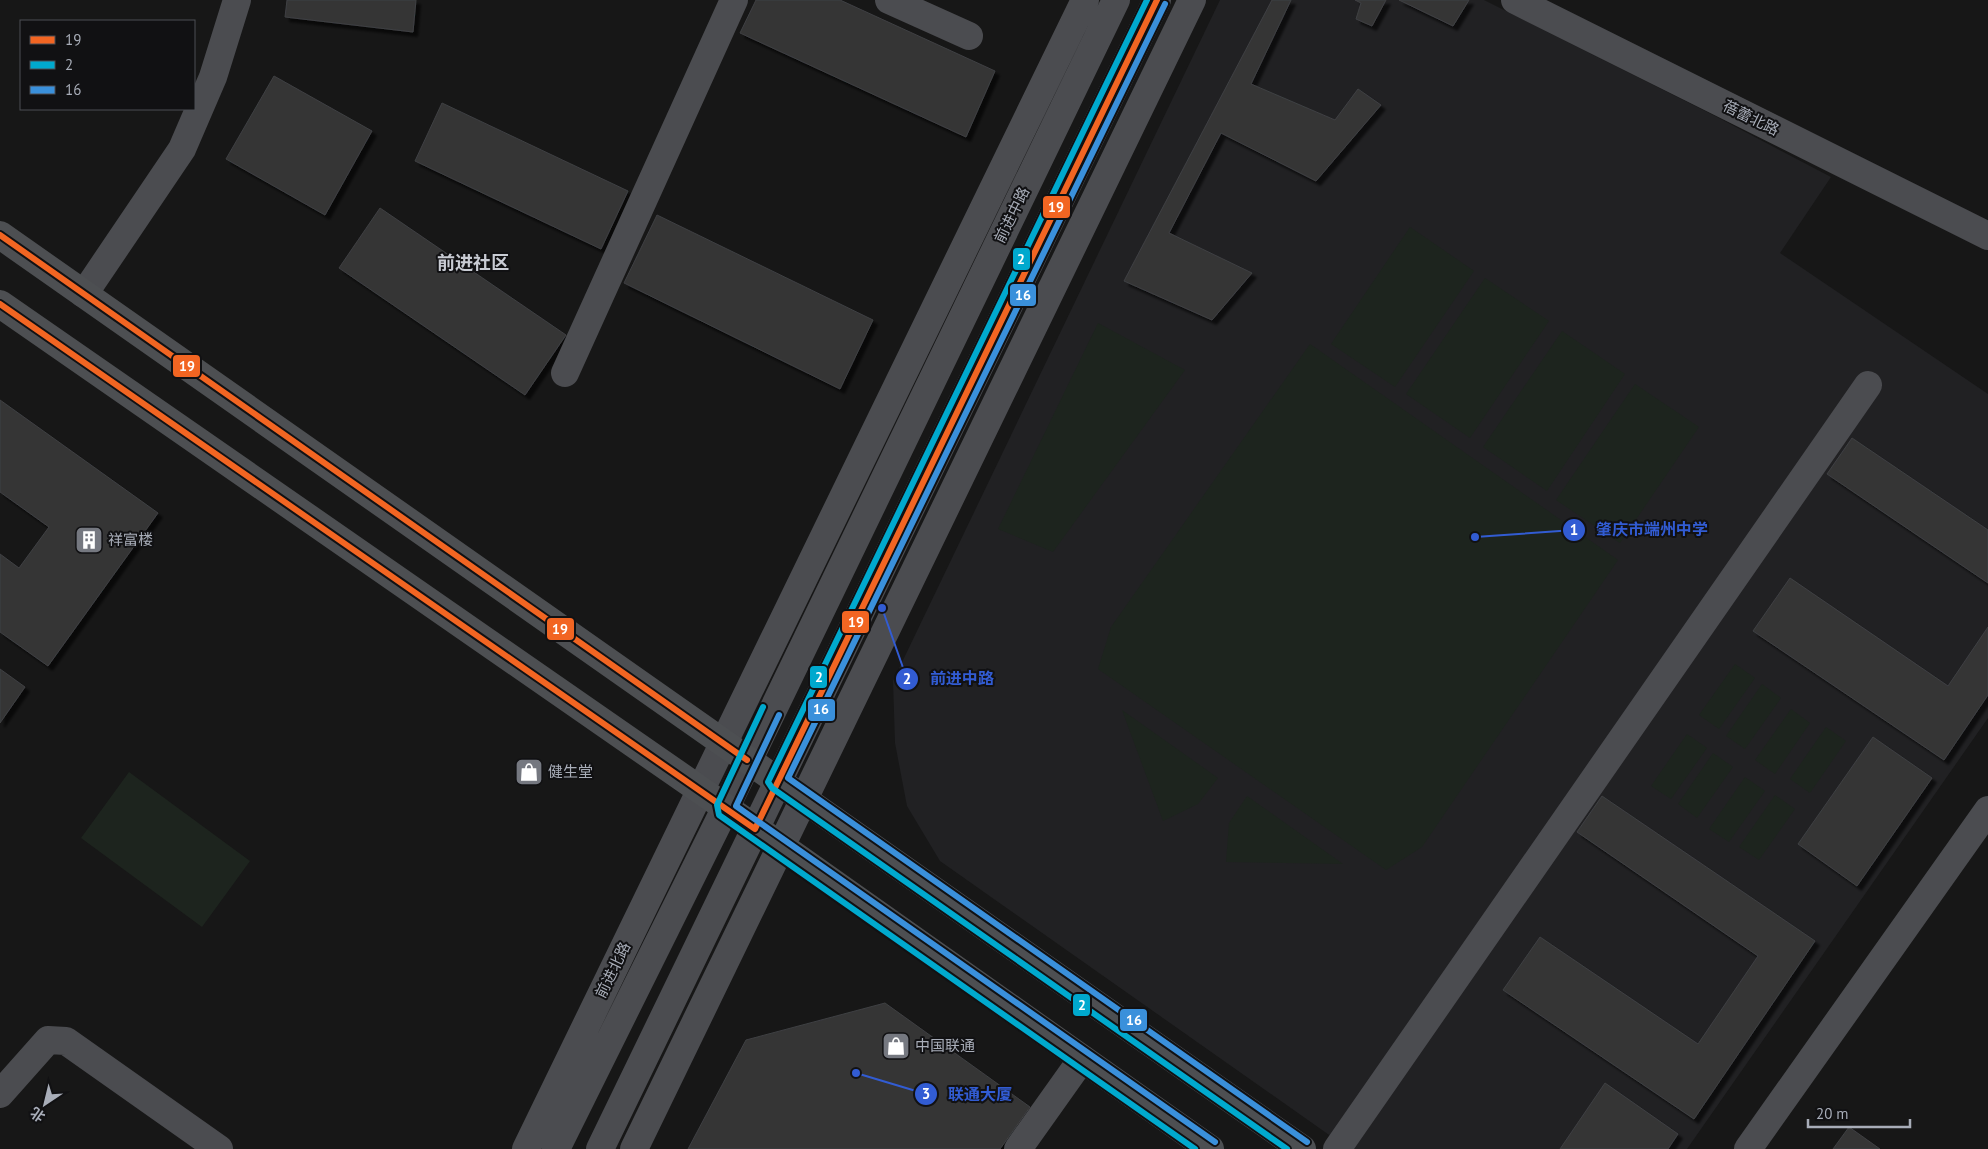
<svg xmlns="http://www.w3.org/2000/svg" width="1988" height="1149" viewBox="0 0 1988 1149" font-family="'PT Sans','Noto Sans SC',sans-serif">
<style>
.built{fill:#212123}
.green{fill:#1d241e}
.building{fill:#353536;stroke:#3f4043;filter:url(#shadow)}
.lines{fill:none;stroke-linecap:round;stroke-linejoin:round}
.minor{stroke:#4b4c50;stroke-width:28}
.major{stroke:#4d4f52;stroke-width:28}
.bus-1-casing{stroke:#111113;stroke-width:10}
.bus-2-casing{stroke:#111113;stroke-width:10}
.bus-3-casing{stroke:#111113;stroke-width:10}
.bus-1{stroke:#f26522;stroke-width:6}
.bus-2{stroke:#00a9ce;stroke-width:6}
.bus-3{stroke:#3a90db;stroke-width:6}
.labels{text-anchor:middle;stroke-width:4;stroke-linejoin:round;paint-order:stroke}
.street-label{font-size:15px;fill:#a8adb8;stroke:#111113}
.poi-label{font-size:15px;fill:#a8adb8;stroke:#111113;text-anchor:start}
.quarter-label{font-size:18px;font-weight:bold;fill:#c9ccd4;stroke:#111113}
.leader{fill:none;stroke:#325cd3;stroke-width:2}
.callout-dot{fill:#325cd3;stroke:#111113;stroke-width:2}
.mark-label{font-size:15px;text-anchor:middle;font-weight:bold;fill:#fff}
.callout-label{font-size:16px;text-anchor:middle;font-weight:bold;fill:#325cd3;stroke:#111113;stroke-width:4;stroke-linejoin:round;paint-order:stroke}
.line-badge{stroke:#111113;stroke-width:2}
.badge-label{font-size:14px;text-anchor:middle;font-weight:bold;fill:#fff}
</style>
<defs>
<filter id="shadow"><feDropShadow dx="4.5" dy="4.5" stdDeviation="1" flood-color="#0009"/></filter>
</defs>
<rect width="100%" height="100%" fill="#171717"/>
<path class="built" d="M 1220,0 L 1484,0 L 1715,116 L 1831,177 L 1780,253 L 1988,394 L 1988,718 L 1687,1149 L 1349,1149 L 940,861 L 907,806 L 895,743 L 893,681 Z"/>
<path class="green" d="M 1410,227 L 1474,271 L 1395,387 L 1331,344 Z
M 1485,278 L 1549,321 L 1470,438 L 1406,394 Z
M 1098,323 L 1185,370 L 1053,552 L 998,529 Z
M 1562,331 L 1625,374 L 1547,491 L 1483,447 Z
M 1310,344 L 1618,560 L 1422,847 L 1386,870 L 1098,669 L 1111,627 Z
M 1635,384 L 1699,427 L 1620,543 L 1556,500 Z
M 1735,664 L 1755,678 L 1719,729 L 1699,715 Z
M 1762,684 L 1781,698 L 1745,749 L 1726,736 Z
M 1791,709 L 1810,723 L 1775,774 L 1755,760 Z
M 1122,710 L 1218,778 L 1198,804 L 1163,821 Z
M 1826,727 L 1846,741 L 1810,793 L 1790,779 Z
M 1687,734 L 1707,748 L 1671,799 L 1651,786 Z
M 1713,753 L 1733,767 L 1697,818 L 1678,804 Z
M 129,772 L 250,861 L 202,927 L 81,838 Z
M 1745,777 L 1765,791 L 1729,842 L 1709,829 Z
M 1775,795 L 1795,809 L 1759,860 L 1739,847 Z
M 1247,796 L 1343,864 L 1226,862 L 1229,823 Z"/>
<path class="building" d="M 287,0 L 416,0 L 413,32 L 285,17 Z
M 756,0 L 840,0 L 995,71 L 966,137 L 740,33 Z
M 1272,0 L 1291,0 L 1251,84 L 1335,120 L 1358,89 L 1381,105 L 1316,181 L 1221,133 L 1169,233 L 1252,273 L 1212,320 L 1124,281 Z
M 1355,0 L 1386,0 L 1372,26 L 1356,19 L 1361,3 Z
M 1399,0 L 1469,0 L 1453,26 Z
M 274,76 L 372,131 L 325,215 L 226,159 Z
M 442,103 L 628,191 L 601,249 L 415,161 Z
M 380,208 L 566,335 L 525,395 L 339,268 Z
M 657,215 L 873,320 L 840,389 L 624,283 Z
M 0,400 L 158,513 L 48,666 L 0,632 L 0,554 L 19,568 L 49,527 L 0,492 Z
M 1852,438 L 1988,530 L 1988,583 L 1827,474 Z
M 1790,578 L 1948,686 L 1988,627 L 1988,695 L 1944,760 L 1753,631 Z
M 0,669 L 25,687 L 0,723 Z
M 1873,737 L 1932,778 L 1857,886 L 1798,844 Z
M 1602,796 L 1815,941 L 1694,1119 L 1503,990 L 1540,937 L 1698,1044 L 1758,956 L 1577,832 Z
M 885,1003 L 1030,1107 L 1000,1149 L 688,1149 L 746,1040 Z
M 1605,1083 L 1678,1134 L 1668,1149 L 1560,1149 Z
M 1849,1127 L 1880,1149 L 1833,1149 Z"/>
<g class="lines">
<path class="minor" d="M 889,0 L 969,36
M 1515,0 L 1988,236
M 84,294 L 182,149 L 213,77 L 237,0
M 565,373 L 734,0
M 0,1094 L 48,1040 L 66,1041 L 219,1149
M 526,1149 L 1085,0
M 556,1149 L 725,809 L 1116,0
M 600,1149 L 1157,0
M 634,1149 L 1192,0
M 1018,1149 L 1082,1059
M 1337,1149 L 1868,385
M 1748,1149 L 1988,810"/>
<path class="major" d="M 0,235 L 1302,1149
M 0,304 L 781,846 L 1210,1149"/>
<defs>
<path id="bus-1" d="M 0,235 L 747,760
M 0,304 L 755,829
M 755,829 L 1157,0"/>
<path id="bus-2" d="M 1147,0 L 768,782 L 772,788 L 1287,1149
M 763,707 L 717,805 L 719,815 L 1195,1149"/>
<path id="bus-3" d="M 1165,4 L 788,778 L 1307,1142
M 779,715 L 736,806 L 1215,1142"/>
</defs>
<use href="#bus-1" class="bus-1-casing"/>
<use href="#bus-2" class="bus-2-casing"/>
<use href="#bus-3" class="bus-3-casing"/>
<use href="#bus-1" class="bus-1"/>
<use href="#bus-2" class="bus-2"/>
<use href="#bus-3" class="bus-3"/>
</g>
<defs>
<symbol id="building-square" viewBox="-11 -11 22 22"><rect x="-9" y="-9" width="18" height="18" rx="4" fill="#757880" stroke="#111113"/><path d="M-4-6H4V6H1V3H-1V6H-4ZM-2.5-4.3h1.7v1.8h-1.7ZM.8-4.3h1.7v1.8H.8ZM-2.5-1h1.7V.8h-1.7ZM.8-1h1.7V.8H.8Z" fill="#fff"/></symbol>
<symbol id="shop-square" viewBox="-11 -11 22 22"><rect x="-9" y="-9" width="18" height="18" rx="4" fill="#757880" stroke="#111113"/><path d="M-5-2.5h2.3a2.7 3.5 0 0 1 5.4 0H5L5.5 6h-11ZM-1.5-2.5h3a1.5 2.3 0 0 0-3 0Z" fill="#fff"/></symbol>
</defs>
<g fill-rule="evenodd">
<use href="#building-square" x="73" y="524" width="32" height="32"/>
<use href="#shop-square" x="513" y="756" width="32" height="32"/>
<use href="#shop-square" x="880" y="1030" width="32" height="32"/>
</g>
<g class="labels">
<g class="street-label">
<text transform="translate(1751 118) rotate(26)" y="5">蓓蕾北路</text>
<text transform="translate(1012 215) rotate(-64)" y="5">前进中路</text>
<text transform="translate(613 970) rotate(-64)" y="5">前进北路</text>
</g>
<g class="poi-label">
<text x="108" y="545">祥富楼</text>
<text x="548" y="777">健生堂</text>
<text x="915" y="1051">中国联通</text>
</g>
<g class="quarter-label">
<text x="473" y="269">前进社区</text>
</g>
</g>
<path class="leader" d="M1475 537L1574 530M882 608L907 679M856 1073L926 1094"/>
<g class="callout-dot">
<circle cx="1475" cy="537" r="5"/>
<circle cx="882" cy="608" r="5"/>
<circle cx="856" cy="1073" r="5"/>
<circle cx="1574" cy="530" r="12"/>
<circle cx="907" cy="679" r="12"/>
<circle cx="926" cy="1094" r="12"/>
</g>
<g class="mark-label">
<text x="1574" y="535">1</text>
<text x="907" y="684">2</text>
<text x="926" y="1099">3</text>
</g>
<g class="callout-label">
<text x="1652" y="535">肇庆市端州中学</text>
<text x="962" y="684">前进中路</text>
<text x="980" y="1100">联通大厦</text>
</g>
<g class="line-badge">
<rect x="1042" y="195" width="29" height="24" rx="5" fill="#f26522"/>
<rect x="1012" y="247" width="19" height="24" rx="5" fill="#00a9ce"/>
<rect x="1009" y="283" width="28" height="24" rx="5" fill="#3a90db"/>
<rect x="172" y="354" width="29" height="24" rx="5" fill="#f26522"/>
<rect x="841" y="610" width="29" height="24" rx="5" fill="#f26522"/>
<rect x="546" y="617" width="29" height="24" rx="5" fill="#f26522"/>
<rect x="809" y="665" width="19" height="24" rx="5" fill="#00a9ce"/>
<rect x="807" y="698" width="29" height="24" rx="5" fill="#3a90db"/>
<rect x="1072" y="993" width="19" height="24" rx="5" fill="#00a9ce"/>
<rect x="1119" y="1008" width="29" height="24" rx="5" fill="#3a90db"/>
</g>
<g class="badge-label">
<text x="1056" y="212">19</text>
<text x="1021" y="264">2</text>
<text x="1023" y="300">16</text>
<text x="187" y="371">19</text>
<text x="856" y="627">19</text>
<text x="560" y="634">19</text>
<text x="819" y="682">2</text>
<text x="821" y="714">16</text>
<text x="1082" y="1010">2</text>
<text x="1134" y="1025">16</text>
</g>
<rect x="20" y="20" width="175" height="90" fill="#111113" stroke="#4d4f55"/>
<rect x="30" y="36" width="25" height="8" fill="#f26522" stroke="#4d4f55"/>
<text x="65" y="45" font-size="15" fill="#a8adb8">19</text>
<rect x="30" y="61" width="25" height="8" fill="#00a9ce" stroke="#4d4f55"/>
<text x="65" y="70" font-size="15" fill="#a8adb8">2</text>
<rect x="30" y="86" width="25" height="8" fill="#3a90db" stroke="#4d4f55"/>
<text x="65" y="95" font-size="15" fill="#a8adb8">16</text>
<g transform="translate(45 1104) rotate(215)" stroke="#111113" stroke-width="4" paint-order="stroke">
<path d="M0-4L9 19L0 12L-9 19Z" fill="#a8adb8"/>
<text y="-8" font-size="14" font-weight="bold" text-anchor="middle" fill="#a8adb8">北</text>
</g>
<path d="M1808 1119v8h102v-8" fill="none" stroke="#a8adb8" stroke-width="2.5"/>
<text x="1816" y="1119" font-size="15" fill="#a8adb8" stroke="#111113" stroke-width="4" paint-order="stroke">20 m</text>
</svg>
